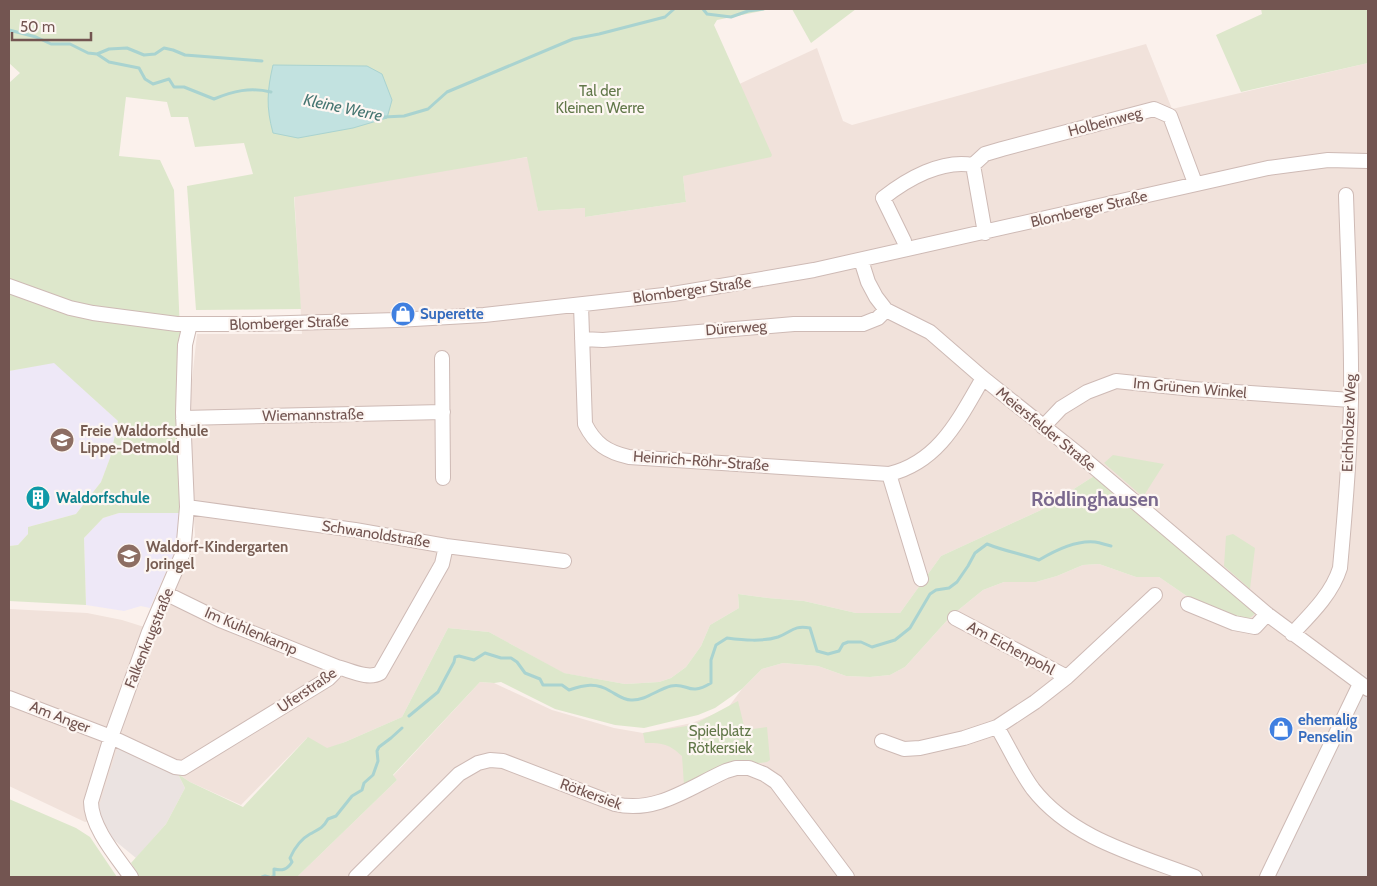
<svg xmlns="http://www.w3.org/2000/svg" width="1377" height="886" viewBox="0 0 1377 886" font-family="Cabin,sans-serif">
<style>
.residential{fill:#f1e2db}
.industrial{fill:#ebe3e1}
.education{fill:#eee8f7}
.green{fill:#dde7cb}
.water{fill:#c2e2e0;stroke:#a9d3d0}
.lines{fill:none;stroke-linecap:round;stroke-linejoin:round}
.stream{stroke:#a9d3d0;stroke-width:3}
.minor-casing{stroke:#cebab5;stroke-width:16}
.minor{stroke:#fff;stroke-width:14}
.labels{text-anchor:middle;stroke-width:4.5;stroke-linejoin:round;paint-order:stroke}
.park-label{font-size:15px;fill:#62784a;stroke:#fdf6f2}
.street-label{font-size:15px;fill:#735551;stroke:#fdf6f2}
.shop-label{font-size:15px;font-weight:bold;fill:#366cbe;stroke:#fdf6f2;text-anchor:start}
.education-label{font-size:15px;font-weight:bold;fill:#785e54;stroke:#fdf6f2;text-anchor:start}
.culture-label{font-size:15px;font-weight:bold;fill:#0d838f;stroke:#fdf6f2;text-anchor:start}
.water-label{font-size:16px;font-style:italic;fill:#467672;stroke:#fdf6f2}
.district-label{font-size:20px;font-weight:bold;fill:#7a698e;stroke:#fdf6f2}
</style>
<rect width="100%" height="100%" fill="#fbf1ec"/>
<path class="residential" d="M 1146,44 L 1172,109 L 1368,63 L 1368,678 L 1362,673 L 1261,877 L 297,877 L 397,780 L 393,776 L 480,682 L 494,683 L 552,710 L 614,728 L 643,733 L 692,723 L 727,709 L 742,689 L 762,669 L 783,663 L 818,666 L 846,676 L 870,677 L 890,675 L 905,667 L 951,616 L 983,590 L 1004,582 L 1036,582 L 1057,576 L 1083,565 L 1099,564 L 1136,577 L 1159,577 L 1194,601 L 1094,476 L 1041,510 L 941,556 L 900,613 L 856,613 L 804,601 L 768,598 L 738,594 L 739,608 L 710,625 L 701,646 L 686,667 L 671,678 L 659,682 L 625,684 L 563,673 L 489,632 L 448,628 L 402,717 L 345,742 L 327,749 L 307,738 L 241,805 L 190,782 L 178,774 L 99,806 L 102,819 L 85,822 L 9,786 L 9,609 L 87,613 L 122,620 L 157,631 L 195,536 L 188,417 L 197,334 L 302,334 L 294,190 L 529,157 L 538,211 L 585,208 L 585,217 L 686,202 L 683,176 L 735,86 L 817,48 L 843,121 L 852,125 Z"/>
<path class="industrial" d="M 1361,673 L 1368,678 L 1368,877 L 1261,877 Z
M 118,746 L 178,774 L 185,788 L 166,824 L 136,858 L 114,840 L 102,819 L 99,806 Z"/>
<path class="education" d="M 54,362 L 118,421 L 110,458 L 101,482 L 76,514 L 28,527 L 28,534 L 18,545 L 9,546 L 9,371 Z
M 119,513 L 180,513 L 180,539 L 176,549 L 150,608 L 141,606 L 124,611 L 86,605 L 84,538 L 103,518 Z"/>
<path class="green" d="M 9,9 L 771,9 L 717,20 L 714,25 L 772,155 L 771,157 L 683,176 L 686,202 L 585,217 L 585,208 L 538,211 L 527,157 L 294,197 L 301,309 L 196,310 L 187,186 L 253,174 L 244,143 L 195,147 L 188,117 L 171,117 L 167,102 L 126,97 L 119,156 L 160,160 L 174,190 L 180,331 L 178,444 L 180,513 L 119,513 L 103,518 L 84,538 L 86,605 L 9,601 L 9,546 L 18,545 L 28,534 L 28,527 L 76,514 L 101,482 L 110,458 L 118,421 L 54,363 L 9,371 L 9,83 L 20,73 L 9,63 Z
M 792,9 L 856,9 L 811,43 Z
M 1261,9 L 1368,9 L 1368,63 L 1241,92 L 1216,35 L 1262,14 Z
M 1113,455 L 1164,464 L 1143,497 L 1104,463 Z
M 1094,476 L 1256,613 L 1245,622 L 1194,601 L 1159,577 L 1136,577 L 1099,564 L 1083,565 L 1057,576 L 1036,582 L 1004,582 L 983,590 L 951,616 L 905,667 L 890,675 L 870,677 L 846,676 L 818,666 L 783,663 L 762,669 L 742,689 L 715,708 L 698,715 L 644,728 L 615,725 L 555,709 L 501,682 L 494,683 L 480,682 L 393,775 L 397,780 L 297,877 L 140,877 L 131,863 L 166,824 L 185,788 L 178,774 L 190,782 L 243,807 L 308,737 L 327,748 L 345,742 L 402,717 L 448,628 L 489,632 L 564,673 L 625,684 L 659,682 L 671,678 L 686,667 L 701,646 L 710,625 L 739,608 L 738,594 L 768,598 L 804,601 L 856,613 L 900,613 L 941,556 L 1041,510 Z
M 1233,534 L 1255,548 L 1250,589 L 1224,566 L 1226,536 Z
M 738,701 L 745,730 L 767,727 L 770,760 L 767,762 L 751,764 L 746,761 C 723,764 705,773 684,785 L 682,756 C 669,744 663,743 645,743 L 643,733 L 693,725 Z
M 9,799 L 76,828 L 90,837 L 117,877 L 9,877 Z"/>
<path class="water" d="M 273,65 L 367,66 L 382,74 L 392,100 L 387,118 L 353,128 L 298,138 L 273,133 C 266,107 267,91 273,65 Z"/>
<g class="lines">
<path class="stream" d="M 703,9 L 707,14 L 731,17 L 748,11 L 763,9
M 9,30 L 36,37 L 51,44 L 70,44 L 88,53 L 97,54 L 109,49 L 127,48 L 144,55 L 155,54 L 164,48 L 173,50 L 185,55 L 262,61
M 97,54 L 109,62 L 139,68 L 145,79 L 153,84 L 169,79 L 174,87 L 184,87 L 214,99 C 233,91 250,87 271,92
M 384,117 L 404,116 L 428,109 L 447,92 L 573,39 L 599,34 L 665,17 L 674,9
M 409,716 L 438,692 L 454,662 L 455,657 L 459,656 L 474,660 L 485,653 L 501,658 L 511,658 L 517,662 L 525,673 L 540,679 L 543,685 L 562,685 L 569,690 C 584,685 596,682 610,691 C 616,694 623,700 631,700 C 645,701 658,689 671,686 C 688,682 688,697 711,683 L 711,660 L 716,645 L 727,638 C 743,640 762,642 778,637 C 792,632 793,625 810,628 L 817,651 L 828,654 L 839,651 L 843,644 L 848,642 L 861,642 L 872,647 L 895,640 L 910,628 L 930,594 L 936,590 L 949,588 L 957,582 L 968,566 L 975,553 L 987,544 C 1004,551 1022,554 1039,560 C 1054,551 1077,540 1095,542 C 1101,543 1106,545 1111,546
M 262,877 L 265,876 L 269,877
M 272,877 L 274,876 L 274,869 C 282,871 287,870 292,862 L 290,858 C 294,849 301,839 310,834 C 319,829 323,828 328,819 L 336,816 L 352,796 L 362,790 L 364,783 L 373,775 L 378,761 L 377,751 L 379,747 L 391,738 L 402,728"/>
<defs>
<path id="minor" d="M 973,165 L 985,233
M 904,241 L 883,198 C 907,179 942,159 973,165 L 985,154 L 1002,149 L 1154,109 L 1170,116 L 1195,183
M 861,260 L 868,282 L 876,297 L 886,310 L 930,332 L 983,378 L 1082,457 L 1267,614 L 1368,689
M 9,286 L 70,308 L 93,313 L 177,324 L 255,324 L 397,320 L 484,315 L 673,294 L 814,270 L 1268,168 L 1328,160 L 1368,161
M 581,305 L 585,424 C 595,444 607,452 629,457 L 889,474 C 939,462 959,419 983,378
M 582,339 L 603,340 L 794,324 L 863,324 L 878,318 L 886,310
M 442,358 L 443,478
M 183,418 L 443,412
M 1043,427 L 1061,408 L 1087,392 L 1116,381 L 1193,389 L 1351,400
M 889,474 L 921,579
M 187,507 L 355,530 L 446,546 L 564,561
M 167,594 L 220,620 L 337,667
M 1188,604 L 1234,623 L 1255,627 L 1267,614
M 955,618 L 1067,677
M 1292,634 C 1310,615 1332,594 1340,568 C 1345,513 1350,457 1351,401 C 1352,332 1348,263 1346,195
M 9,698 L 111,737 L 175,767 L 183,768 L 328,679 L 334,673 L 337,667 C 350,670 368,680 380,673 L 442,564 L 446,546
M 997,727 C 1009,747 1019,770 1033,789 C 1072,839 1138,855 1195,877
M 882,741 L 904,749 L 920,748 L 964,738 L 997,727 L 1035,702 L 1067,677 L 1155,595
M 131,877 C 117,857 91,827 91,802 L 111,737 L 149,632 L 183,553 L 187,507 L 183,413 L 185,345 L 190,324
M 356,877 L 459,774 L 478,763 L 490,760 L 503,761 L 615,804 C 656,814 690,787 726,771 L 736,768 L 749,768 L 764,774 L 776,782 L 847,877
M 1267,877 L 1360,684"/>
</defs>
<use href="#minor" class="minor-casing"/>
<use href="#minor" class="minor"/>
</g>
<defs>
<symbol id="shop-disc" viewBox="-11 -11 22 22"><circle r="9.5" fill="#3f7fe0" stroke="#fdf6f2"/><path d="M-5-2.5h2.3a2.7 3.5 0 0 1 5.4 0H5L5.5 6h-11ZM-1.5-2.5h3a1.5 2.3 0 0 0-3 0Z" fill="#fff"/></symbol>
<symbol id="school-disc" viewBox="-11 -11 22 22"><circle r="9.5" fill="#8d6e63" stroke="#fdf6f2"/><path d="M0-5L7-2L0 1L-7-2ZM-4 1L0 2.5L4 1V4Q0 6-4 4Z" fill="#fff"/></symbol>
<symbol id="building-disc" viewBox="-11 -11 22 22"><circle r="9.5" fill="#0f9aa8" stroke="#fdf6f2"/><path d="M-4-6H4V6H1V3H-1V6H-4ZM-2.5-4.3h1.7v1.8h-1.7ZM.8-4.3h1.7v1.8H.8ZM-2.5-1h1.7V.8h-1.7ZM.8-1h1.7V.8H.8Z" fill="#fff"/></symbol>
</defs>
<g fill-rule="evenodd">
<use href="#shop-disc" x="389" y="300" width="28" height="28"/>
<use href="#school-disc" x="48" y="426" width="28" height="28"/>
<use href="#building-disc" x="24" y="484" width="28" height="28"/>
<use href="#school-disc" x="115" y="542" width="28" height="28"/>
<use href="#shop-disc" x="1267" y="715" width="28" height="28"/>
</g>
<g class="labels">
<g class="park-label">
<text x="600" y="96">Tal der<tspan x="600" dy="17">Kleinen Werre</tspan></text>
<text x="720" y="736">Spielplatz<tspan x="720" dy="17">Rötkersiek</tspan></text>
</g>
<g class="street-label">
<text transform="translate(1105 122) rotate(-15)" y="5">Holbeinweg</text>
<text transform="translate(1089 209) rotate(-13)" y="5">Blomberger Straße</text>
<text transform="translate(692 290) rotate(-8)" y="5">Blomberger Straße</text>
<text transform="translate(289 323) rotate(-2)" y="5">Blomberger Straße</text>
<text transform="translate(736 328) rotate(-4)" y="5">Dürerweg</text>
<text transform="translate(1190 388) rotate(5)" y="5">Im Grünen Winkel</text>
<text transform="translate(313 415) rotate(-1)" y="5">Wiemannstraße</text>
<text transform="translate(1349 423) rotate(-88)" y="5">Eichholzer Weg</text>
<text transform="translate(1046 429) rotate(39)" y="5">Meiersfelder Straße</text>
<text transform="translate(701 461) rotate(4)" y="5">Heinrich-Röhr-Straße</text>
<text transform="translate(376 534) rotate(9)" y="5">Schwanoldstraße</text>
<text transform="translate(251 631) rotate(23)" y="5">Im Kuhlenkamp</text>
<text transform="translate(149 638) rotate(-68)" y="5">Falkenkrugstraße</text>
<text transform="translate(1011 648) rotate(28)" y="5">Am Eichenpohl</text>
<text transform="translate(307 690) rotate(-34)" y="5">Uferstraße</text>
<text transform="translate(60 717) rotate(21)" y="5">Am Anger</text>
<text transform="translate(591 794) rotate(20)" y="5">Rötkersiek</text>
</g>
<g class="shop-label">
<text x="420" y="319">Superette</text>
<text x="1298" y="725">ehemalig<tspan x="1298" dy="17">Penselin</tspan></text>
</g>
<g class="education-label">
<text x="80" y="436">Freie Waldorfschule<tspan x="80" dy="17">Lippe-Detmold</tspan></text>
<text x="146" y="552">Waldorf-Kindergarten<tspan x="146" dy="17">Joringel</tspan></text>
</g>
<g class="culture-label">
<text x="56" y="503">Waldorfschule</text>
</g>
<g class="water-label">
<text transform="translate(343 107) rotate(12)" y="6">Kleine Werre</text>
</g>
<g class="district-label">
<text x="1095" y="506">Rödlinghausen</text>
</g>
</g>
<rect width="1377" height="886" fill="none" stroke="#735551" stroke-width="20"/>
<path d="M12 32v8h79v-8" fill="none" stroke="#735551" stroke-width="2.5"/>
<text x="20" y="32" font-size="15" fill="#735551" stroke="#fdf6f2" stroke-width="4" paint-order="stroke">50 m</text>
</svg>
